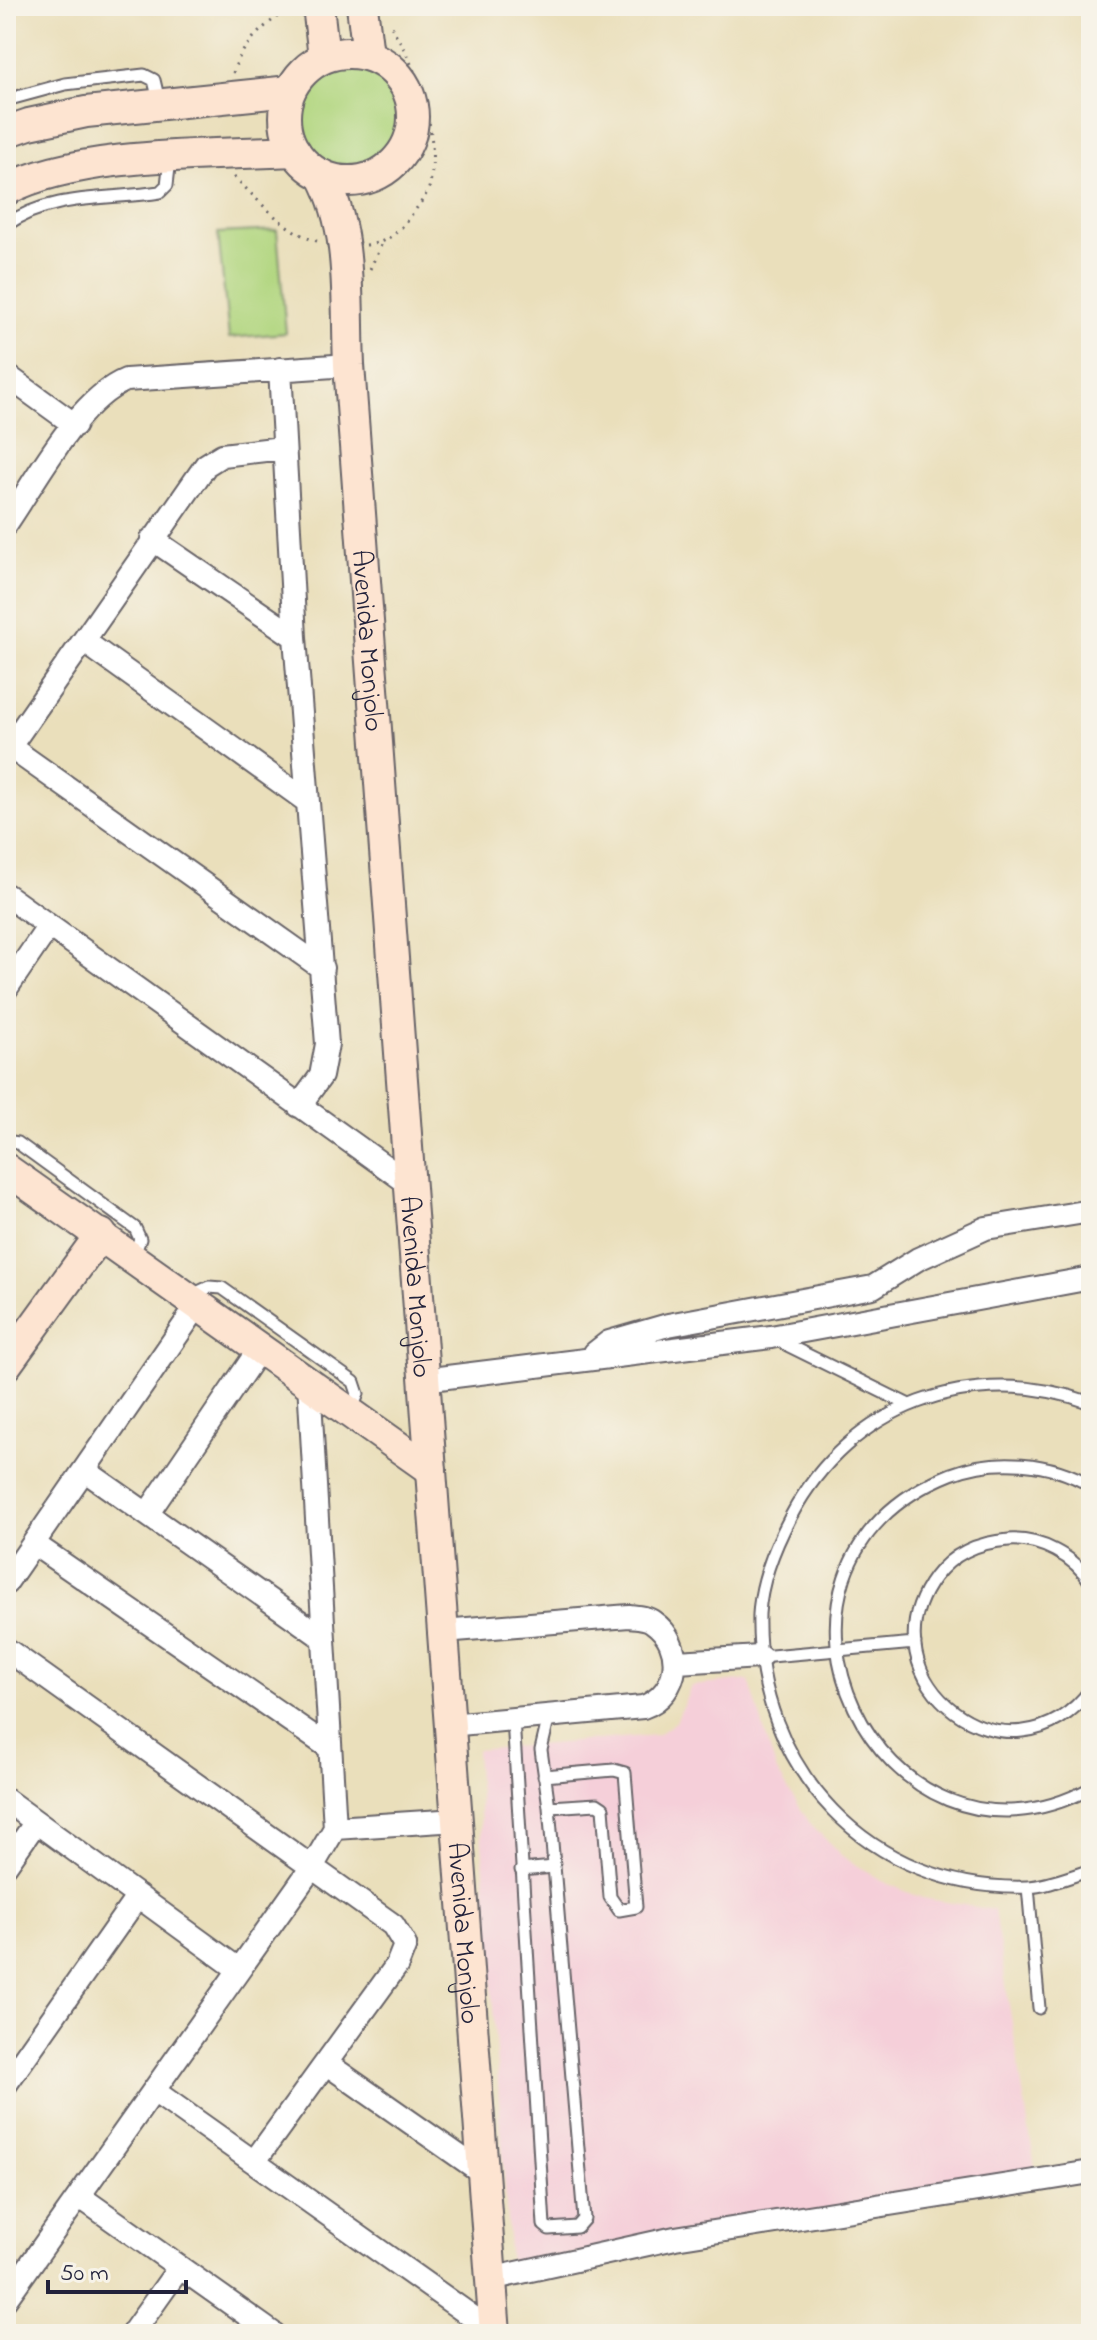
<svg xmlns="http://www.w3.org/2000/svg" width="1097" height="2340" viewBox="0 0 1097 2340" font-family="'Indie Flower',sans-serif">
<style>
.built{fill:#f5cfd9}
.green{fill:#b1d67f;stroke:#6a7c5d;stroke-width:2}
.lines{fill:none;stroke-linecap:round;stroke-linejoin:round}
.lane-casing{stroke:#686468;stroke-width:15}
.street-casing{stroke:#686468;stroke-width:26}
.secondary-casing{stroke:#686468;stroke-width:34}
.path{stroke:#686468;stroke-width:3;stroke-dasharray:2 6;stroke-linecap:butt}
.lane{stroke:#fff;stroke-width:11}
.street{stroke:#fff;stroke-width:22}
.secondary{stroke:#fde4d1;stroke-width:30}
.labels{text-anchor:middle;stroke-width:6;stroke-linejoin:round;paint-order:stroke}
.street-label{font-size:28px;fill:#22223b;stroke:#f7f3e8}
</style>
<rect width="100%" height="100%" fill="#f7f3e8"/>
<filter id="ink" filterUnits="userSpaceOnUse"><feTurbulence type="fractalNoise" baseFrequency=".0125" numOctaves="2"/><feDisplacementMap in="SourceGraphic" scale="16" xChannelSelector="R" yChannelSelector="G"/><feConvolveMatrix kernelMatrix="1 2 1 2 8 2 1 2 1" color-interpolation-filters="sRGB"/></filter>
<filter id="wash" filterUnits="userSpaceOnUse"><feTurbulence type="fractalNoise" baseFrequency=".006" numOctaves="4" result="noise"/><feDisplacementMap in="SourceGraphic" scale="32" xChannelSelector="R" yChannelSelector="G"/><feGaussianBlur stdDeviation="1.8" result="paint"/><feColorMatrix in="noise" values="0 0 0 0 0 0 0 0 0 0 0 0 0 0 0 0 0 1.4 0 .05"/><feComposite in="paint" operator="in"/></filter>
<g filter="url(#wash)">
<rect width="100%" height="100%" fill="#eadfbb"/>
<path class="built" d="M 749,1680 L 777,1772 L 810,1823 L 842,1856 L 888,1884 L 922,1898 L 994,1910 L 1036,2174 L 510,2265 L 476,1750 L 657,1735 L 676,1722 L 691,1686 Z"/>
<path class="green" d="M292 118a56 56 0 1 1 112 0a56 56 0 1 1-112 0Z
M 277,230 L 286,333 L 229,338 L 218,233 Z"/>
</g>
<g filter="url(#ink)">
<g class="lines">
<defs>
<path id="lane" d="M 6,100 L 65,84 L 144,75 L 154,80 L 159,101
M 6,225 C 51,193 109,200 160,192 L 167,185 L 170,159
M 6,1141 L 18,1143 L 135,1228 L 140,1239 L 133,1257
M 190,1296 L 209,1287 L 222,1288 L 354,1382 L 358,1394 L 351,1411
M 775,1339 L 907,1404
M 1091,1403 C 972,1360 850,1405 791,1516 C 775,1546 761,1580 759,1614 C 755,1768 870,1892 1027,1887 C 1048,1886 1071,1876 1091,1870
M 1091,1486 C 1051,1461 994,1457 951,1474 C 716,1567 882,1901 1091,1788
M 1091,1583 C 1075,1556 1039,1538 1009,1540 C 980,1542 953,1553 935,1577 C 859,1680 1011,1796 1091,1689
M 760,1657 L 915,1643
M 513,1719 L 544,2225 L 549,2229 L 577,2227 L 584,2219 L 549,1807 L 541,1750 L 549,1716
M 544,1776 L 614,1770 L 625,1773 L 636,1907 L 619,1910 L 610,1897 L 603,1808 L 597,1804 L 549,1807
M 521,1870 L 554,1867
M 1028,1887 L 1039,2008"/>
<path id="street" d="M 280,369 L 295,637 L 327,1044 L 321,1076 L 299,1106
M 6,375 L 75,425
M 6,524 C 36,481 77,400 126,380 L 349,365
M 152,539 L 295,637
M 85,642 L 308,802
M 10,747 L 322,968
M 6,752 L 206,465 L 222,455 L 282,448
M 6,895 L 408,1183
M 6,989 L 49,926
M 595,1353 L 609,1342 L 668,1325 L 873,1287 L 918,1259 L 986,1228 L 1091,1211
M 423,1380 L 771,1337 L 1091,1278
M 84,1470 L 323,1638
M 148,1513 L 260,1348
M 34,1544 L 330,1748
M 6,1583 L 198,1305
M 443,1631 L 629,1616 C 637,1617 647,1617 653,1622 C 686,1645 680,1694 643,1707 L 449,1725
M 6,1649 L 393,1925 L 405,1945 L 397,1965 L 254,2162 L 154,2091
M 677,1662 L 760,1657
M 6,1800 L 238,1969
M 335,1828 L 457,1820
M 6,1865 L 36,1822
M 327,2064 L 483,2173
M 6,2084 L 138,1896
M 254,2162 L 495,2333
M 79,2196 L 274,2334
M 490,2279 L 675,2238 L 1091,2172
M 6,2299 L 312,1867 L 335,1828 L 309,1382
M 132,2334 L 179,2268"/>
<g id="secondary">
<path d="M 318,6 L 324,57"/>
<path d="M 362,6 L 368,55"/>
<circle cx="349" cy="117" r="64"/>
<path d="M 6,132 L 29,124 L 86,112 L 290,91"/>
<path id="s1" d="M 322,175 C 353,232 346,302 349,365 L 495,2334"/>
<path d="M 6,190 C 77,152 214,155 295,151"/>
<path d="M 6,1169 L 431,1470"/>
<path d="M 6,1365 L 101,1234"/>
</g>
</defs>
<use href="#lane" class="lane-casing"/>
<use href="#street" class="street-casing"/>
<use href="#secondary" class="secondary-casing"/>
<path class="path" d="M 233,73 C 241,44 268,21 293,7
M 234,177 C 260,201 285,233 320,242
M 366,245 C 387,243 399,232 411,216 C 417,207 428,195 430,184 C 440,133 418,67 390,25
M 370,269 L 382,243"/>
<use href="#lane" class="lane"/>
<use href="#street" class="street"/>
<use href="#secondary" class="secondary"/>
</g>
</g>
<g class="labels">
<g class="street-label">
<text dy="10" stroke="none"><textPath href="#s1" startOffset="470">Avenida Monjolo</textPath></text>
<text dy="10" stroke="none"><textPath href="#s1" startOffset="1118">Avenida Monjolo</textPath></text>
<text dy="10" stroke="none"><textPath href="#s1" startOffset="1766">Avenida Monjolo</textPath></text>
</g>
</g>
<rect width="1097" height="2340" fill="none" stroke="#f7f3e8" stroke-width="32"/>
<path d="M48 2280v12h138v-12" fill="none" stroke="#22223b" stroke-width="4"/>
<text x="60" y="2280" font-size="24" fill="#22223b" stroke="#f7f3e8" stroke-width="6" paint-order="stroke">50 m</text>
</svg>
